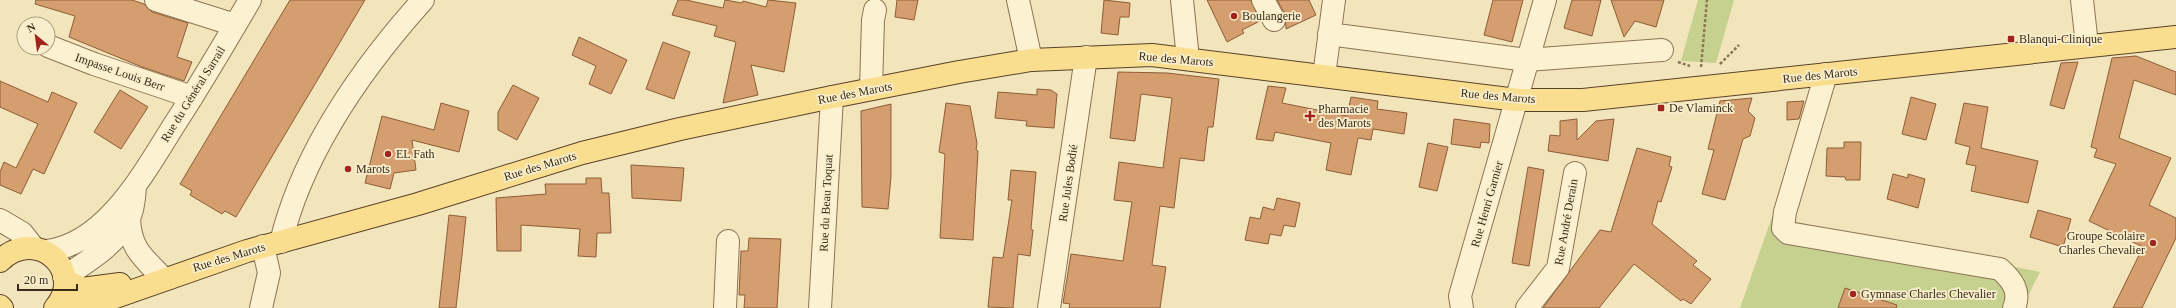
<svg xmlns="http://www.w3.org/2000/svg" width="2176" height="308" viewBox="0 0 2176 308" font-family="Georgia,serif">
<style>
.green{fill:#c6d18f}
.building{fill:#d59e6e;stroke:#8d5d37}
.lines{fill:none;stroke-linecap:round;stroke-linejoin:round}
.minor-casing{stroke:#8c7454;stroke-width:24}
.major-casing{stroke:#584129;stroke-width:24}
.path{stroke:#8c7454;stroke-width:2.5;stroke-dasharray:3 2;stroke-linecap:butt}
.minor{stroke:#fcf1d0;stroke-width:22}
.major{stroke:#fade8f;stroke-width:22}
.poi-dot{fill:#a1231e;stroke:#f9eecc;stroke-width:1.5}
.labels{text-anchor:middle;stroke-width:3.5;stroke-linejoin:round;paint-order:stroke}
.poi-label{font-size:12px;fill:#392b1a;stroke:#f9eecc;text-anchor:start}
.street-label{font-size:12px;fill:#392b1a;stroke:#f9eecc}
</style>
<rect width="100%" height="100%" fill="#f2e5bc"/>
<path class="green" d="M 1698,0 L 1734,0 L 1716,63 L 1681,61 Z
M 1772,217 L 2040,272 L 2022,308 L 1740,308 Z"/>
<path class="building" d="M 36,0 L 132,0 L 144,4 L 152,12 L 188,23 L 177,57 L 192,62 L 184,81 L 142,67 L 69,37 L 75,16 L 35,4 Z
M 290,0 L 365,0 L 236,217 L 225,211 L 222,214 L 190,195 L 192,191 L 180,184 Z
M 678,0 L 686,0 L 723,8 L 725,0 L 742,3 L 743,1 L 766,7 L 768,0 L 796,3 L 784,72 L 751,65 L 758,95 L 723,103 L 736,42 L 714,36 L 717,26 L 672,15 Z
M 897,0 L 918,0 L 914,20 L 895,17 Z
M 1104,0 L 1130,3 L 1129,17 L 1120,17 L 1118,35 L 1101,33 Z
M 1207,0 L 1251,0 L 1260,21 L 1242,30 L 1244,33 L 1227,42 Z
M 1277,0 L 1309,0 L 1316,15 L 1286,29 L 1285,14 Z
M 1493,0 L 1523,0 L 1512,42 L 1484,35 Z
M 1572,0 L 1601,0 L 1592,36 L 1564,28 Z
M 1611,0 L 1664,0 L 1656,27 L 1635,21 L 1624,37 Z
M 579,37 L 627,60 L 611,94 L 589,84 L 596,66 L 572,55 Z
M 663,42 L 690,52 L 674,99 L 646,89 Z
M 2136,56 L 2176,72 L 2176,95 L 2134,80 L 2119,138 L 2171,158 L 2149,205 L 2176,218 L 2176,238 L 2142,308 L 2113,308 L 2143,247 L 2089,221 L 2116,164 L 2094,157 L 2097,149 L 2091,147 L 2112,58 Z
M 2078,62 L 2064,109 L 2050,105 L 2061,63 Z
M 1118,72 L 1167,73 L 1219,79 L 1213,127 L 1208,127 L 1204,161 L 1180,158 L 1174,208 L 1160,206 L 1152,265 L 1166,267 L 1160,308 L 1069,308 L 1070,304 L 1063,303 L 1071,254 L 1123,261 L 1132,202 L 1114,200 L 1119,162 L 1163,168 L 1172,98 L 1141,94 L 1135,141 L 1110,138 Z
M 0,81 L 48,102 L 52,92 L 77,103 L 44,174 L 33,169 L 21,194 L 0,185 L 0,172 L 4,162 L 16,168 L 38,124 L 0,107 Z
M 513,85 L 539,98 L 517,140 L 498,130 L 498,112 Z
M 1268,86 L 1286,88 L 1282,103 L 1347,116 L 1351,97 L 1378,101 L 1377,109 L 1407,113 L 1404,134 L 1373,129 L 1371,140 L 1358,138 L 1351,175 L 1326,170 L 1331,143 L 1275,132 L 1273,141 L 1256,139 Z
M 1037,89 L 1051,90 L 1057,94 L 1054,128 L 1026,126 L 1027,121 L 995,118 L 998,92 L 1037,95 Z
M 120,90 L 148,107 L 121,149 L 94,132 Z
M 1911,97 L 1936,104 L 1926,140 L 1902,134 Z
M 1752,98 L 1748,111 L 1755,118 L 1750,136 L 1743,139 L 1725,200 L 1702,194 L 1714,150 L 1708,149 L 1720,101 Z
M 1804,101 L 1799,119 L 1787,120 L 1787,102 Z
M 441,103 L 469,111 L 459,152 L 412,140 L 416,170 L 394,173 L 390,189 L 365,183 L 382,116 L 434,130 Z
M 946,103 L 970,106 L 977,143 L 976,150 L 978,151 L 973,240 L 940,238 L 945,154 L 939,152 Z
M 1964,103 L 1988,107 L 1981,148 L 2038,161 L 2028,203 L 1971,191 L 1976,166 L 1966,164 L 1970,147 L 1955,143 Z
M 891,104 L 891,176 L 888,209 L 862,207 L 861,111 Z
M 1454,119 L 1490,124 L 1489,143 L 1481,142 L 1480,148 L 1451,144 Z
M 1577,119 L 1577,140 L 1596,121 L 1614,119 L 1608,161 L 1548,151 L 1550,135 L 1560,136 L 1560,121 Z
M 1844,142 L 1861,142 L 1860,180 L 1846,180 L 1845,177 L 1826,176 L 1827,148 L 1844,148 Z
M 1428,143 L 1448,147 L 1437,191 L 1419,187 Z
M 1637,148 L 1671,157 L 1669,166 L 1672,167 L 1661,202 L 1658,201 L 1652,224 L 1697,261 L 1693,265 L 1711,279 L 1691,304 L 1683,299 L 1681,301 L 1634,264 L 1599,308 L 1543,308 L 1600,230 L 1611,232 Z
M 631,165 L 684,168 L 681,201 L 632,198 Z
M 1528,167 L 1544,170 L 1529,266 L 1512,263 Z
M 1011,170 L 1036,172 L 1031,229 L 1033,230 L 1030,256 L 1018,254 L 1013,308 L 988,307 L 993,257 L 1003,258 L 1012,200 L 1008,200 Z
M 1893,174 L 1908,178 L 1908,174 L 1925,179 L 1918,208 L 1887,199 Z
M 586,178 L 601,178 L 602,193 L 609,193 L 611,233 L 597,233 L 596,257 L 578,256 L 580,229 L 521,225 L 521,251 L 497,251 L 496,198 L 546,194 L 545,184 L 586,184 Z
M 1277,198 L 1300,203 L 1295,227 L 1284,225 L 1281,236 L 1270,234 L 1268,244 L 1245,240 L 1250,217 L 1260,219 L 1263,207 L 1274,210 Z
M 2038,210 L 2071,219 L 2063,247 L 2030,237 Z
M 449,215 L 466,217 L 462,255 L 456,308 L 439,308 Z
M 749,238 L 781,239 L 777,308 L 744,308 L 745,295 L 739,295 L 741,251 L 748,251 Z
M 1845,288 L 1897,305 L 1896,308 L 1838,308 Z"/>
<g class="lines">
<defs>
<path id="minor" d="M 156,0 L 235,25
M 1018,0 L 1031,60
M 1182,0 L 1188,59
M 1263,0 L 1274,20
M 2082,0 L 2087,45
M 1329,34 L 1527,60 L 1662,50
M 48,46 L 94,64 L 192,97
M 1826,74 L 1785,212 L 1783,228 L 1788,233 L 2000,269 C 2012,280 2021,291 2014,308
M 1324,76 L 1334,0
M 871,89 L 873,20 L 875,10
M 129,218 C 130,246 140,255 159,274
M 0,220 L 22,233 L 33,247
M 281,242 C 303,151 362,68 423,0
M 47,251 C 107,244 146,169 176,122 C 202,82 226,41 250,0
M 64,277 C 88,261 116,245 129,218 C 134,209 134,197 135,187
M 261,308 L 269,273 L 263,246
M 725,308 L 728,241
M 820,308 L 832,97
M 1049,308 L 1086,57
M 1462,308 L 1460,296 L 1545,0
M 1527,308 L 1558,268 L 1575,173"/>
<path id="major" d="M 0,261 C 36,225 87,271 55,308
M 65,280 L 82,289 L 120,284
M 0,306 L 2,308
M 73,308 L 104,301 L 247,251 L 418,204 L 582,153 L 680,129 L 832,97 L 959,72 L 1031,60 L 1152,55 L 1517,100 L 1583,100 L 2176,37"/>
</defs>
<use href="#minor" class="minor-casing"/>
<use href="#major" class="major-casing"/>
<path class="path" d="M 1678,62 L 1690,66
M 1720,64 L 1739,45
M 1701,67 L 1707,0"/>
<use href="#minor" class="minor"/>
<use href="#major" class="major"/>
</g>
<g class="poi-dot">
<circle cx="1234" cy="16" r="4"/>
<rect x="2007" y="35" width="8" height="8" rx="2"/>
<rect x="1657" y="104" width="8" height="8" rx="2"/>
<path d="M1308 110h4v4h4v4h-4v4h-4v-4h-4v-4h4z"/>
<circle cx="388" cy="154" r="4"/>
<circle cx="348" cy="169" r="4"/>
<circle cx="2153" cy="243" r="4"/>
<circle cx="1853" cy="294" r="4"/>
</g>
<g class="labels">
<g class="poi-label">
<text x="1242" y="20">Boulangerie</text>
<text x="2019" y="43">Blanqui-Clinique</text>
<text x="1669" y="112">De Vlaminck</text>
<text x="1318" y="113">Pharmacie<tspan x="1318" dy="14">des Marots</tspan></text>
<text x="396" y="158">EL Fath</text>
<text x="356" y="173">Marots</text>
<text x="2145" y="240" text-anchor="end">Groupe Scolaire<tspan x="2145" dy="14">Charles Chevalier</tspan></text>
<text x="1861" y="298">Gymnase Charles Chevalier</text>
</g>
<g class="street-label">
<text transform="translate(1176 59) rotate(5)" y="4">Rue des Marots</text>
<text transform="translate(120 72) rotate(19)" y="4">Impasse Louis Berr</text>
<text transform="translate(1820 75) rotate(-6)" y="4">Rue des Marots</text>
<text transform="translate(855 93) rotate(-11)" y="4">Rue des Marots</text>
<text transform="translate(193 94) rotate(-58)" y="4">Rue du Général Sarrail</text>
<text transform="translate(1498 96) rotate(5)" y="4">Rue des Marots</text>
<text transform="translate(540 166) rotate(-17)" y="4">Rue des Marots</text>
<text transform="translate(1068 183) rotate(-82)" y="4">Rue Jules Bodié</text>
<text transform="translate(826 203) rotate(-87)" y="4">Rue du Beau Toquat</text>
<text transform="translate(1487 204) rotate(-74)" y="4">Rue Henri Garnier</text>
<text transform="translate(1566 222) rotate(-80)" y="4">Rue André Derain</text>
<text transform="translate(229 257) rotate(-17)" y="4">Rue des Marots</text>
</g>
</g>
<g transform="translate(36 36) rotate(331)"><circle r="19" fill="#f9eecc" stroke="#aca085"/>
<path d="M0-3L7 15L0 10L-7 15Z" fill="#a1231e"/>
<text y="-6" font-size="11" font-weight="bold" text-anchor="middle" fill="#392b1a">N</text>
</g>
<path d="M18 284v6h59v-6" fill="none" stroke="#392b1a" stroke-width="2"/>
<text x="24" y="284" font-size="12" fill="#392b1a" stroke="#f9eecc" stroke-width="3" paint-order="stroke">20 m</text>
</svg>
